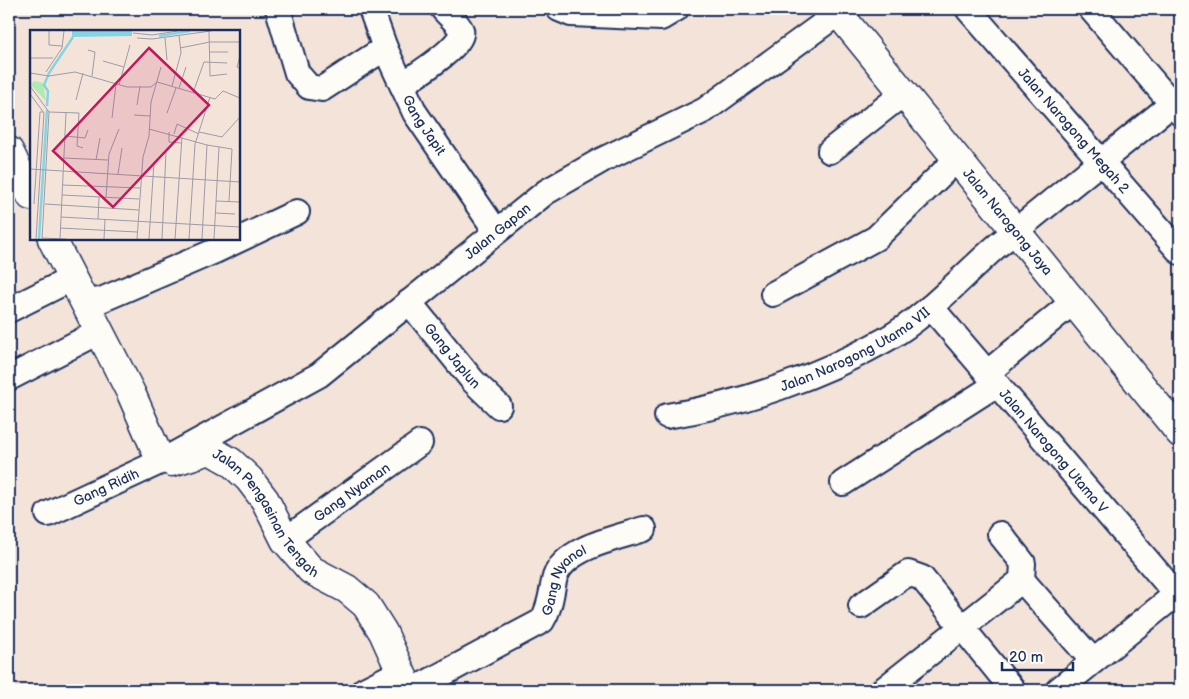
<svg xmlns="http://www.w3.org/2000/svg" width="1189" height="699" viewBox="0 0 1189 699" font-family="'Balsamiq Sans',sans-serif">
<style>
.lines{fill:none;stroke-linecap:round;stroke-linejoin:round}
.street-casing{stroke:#1b2f5e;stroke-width:28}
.secondary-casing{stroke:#1b2f5e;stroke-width:31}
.street{stroke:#fdfcf7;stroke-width:24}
.secondary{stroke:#fdfcf7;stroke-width:28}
.labels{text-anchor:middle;stroke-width:5;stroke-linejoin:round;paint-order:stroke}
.street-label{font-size:14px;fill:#1b2f5e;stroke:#fdfcf7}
.inset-river{fill:none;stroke:#85d4e2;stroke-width:2.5}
.inset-road{fill:none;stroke:#9d9ba8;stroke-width:1}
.view{fill:#c2185b;fill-opacity:0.15;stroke:#c2185b;stroke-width:2.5}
.inset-edge{fill:none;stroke:#1b2f5e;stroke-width:2.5}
</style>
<rect width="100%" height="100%" fill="#f4e3d9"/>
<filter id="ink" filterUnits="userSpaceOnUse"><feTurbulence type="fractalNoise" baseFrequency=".02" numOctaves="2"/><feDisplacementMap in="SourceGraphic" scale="10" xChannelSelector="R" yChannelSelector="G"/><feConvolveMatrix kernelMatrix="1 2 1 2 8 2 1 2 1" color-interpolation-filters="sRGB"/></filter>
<g filter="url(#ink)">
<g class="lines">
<defs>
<g id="street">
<path d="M 278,9 L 297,73 L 309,87 L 322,89 L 385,48"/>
<path id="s1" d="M 371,9 L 385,48 L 415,113 L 496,231"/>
<path d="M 559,9 L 571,14 L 661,18 L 676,9"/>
<path id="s2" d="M 968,9 L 1180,252"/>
<path d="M 1091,9 L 1180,113"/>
<path d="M 402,85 C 413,77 466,45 461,30 C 458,23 448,15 443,9"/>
<path d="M 830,151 L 904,93"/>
<path d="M 773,294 L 876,238 L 957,159"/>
<path d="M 84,302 L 101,300 L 215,251 L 297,212"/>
<path id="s3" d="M 409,302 L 473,381 L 499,406"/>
<path id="s4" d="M 931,307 L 1176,594"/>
<path d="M 9,310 L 73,278"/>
<path d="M 987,373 L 1073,302"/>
<path d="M 9,378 L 99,332"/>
<path id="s5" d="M 667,416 C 742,404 819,377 885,340 C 928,316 961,277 998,245 C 1056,198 1114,151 1172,104"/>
<path d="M 843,483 L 997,384"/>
<path id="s6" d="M 48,514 L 164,460 L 319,375 L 546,192 L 602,160 L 705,110 L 844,9"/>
<path id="s7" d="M 285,540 L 420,443"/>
<path d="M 1022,580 L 1093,661"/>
<path d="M 861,606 L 908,573 L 922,578 L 1013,690"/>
<path d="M 364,690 L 400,672"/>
<path id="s8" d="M 413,690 L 542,621 C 551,607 551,592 555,577 C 565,547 617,538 644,529"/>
<path d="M 883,690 L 1022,580 L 1023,563 L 1000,534"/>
<path d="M 1058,690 L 1180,591"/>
</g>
<g id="secondary">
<path id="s9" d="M 835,9 L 1180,433"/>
<path d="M 9,151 L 31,196"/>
<path id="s10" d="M 52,239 L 131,393 L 158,455 L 172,462 L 210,450 L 231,462 L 249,479 L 265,500 L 285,540 L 311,570 L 347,589 L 366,605 L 383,632 L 409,690"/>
</g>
</defs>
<use href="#street" class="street-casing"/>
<use href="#secondary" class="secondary-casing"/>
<use href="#street" class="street"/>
<use href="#secondary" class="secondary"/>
</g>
</g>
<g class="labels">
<g class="street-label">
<text dy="5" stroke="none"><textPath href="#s1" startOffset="128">Gang Japit</textPath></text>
<text dy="5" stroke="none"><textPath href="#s2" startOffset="161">Jalan Narogong Megah 2</textPath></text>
<text dy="5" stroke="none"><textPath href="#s9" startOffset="274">Jalan Narogong Jaya</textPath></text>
<text dy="5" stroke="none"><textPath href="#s6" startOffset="534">Jalan Gapan</textPath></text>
<text dy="5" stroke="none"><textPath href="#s5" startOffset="201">Jalan Narogong Utama VII</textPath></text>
<text dy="5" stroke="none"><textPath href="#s3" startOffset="69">Gang Japlun</textPath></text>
<text dy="5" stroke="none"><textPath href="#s4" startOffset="189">Jalan Narogong Utama V</textPath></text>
<text dy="5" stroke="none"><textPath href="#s6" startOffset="64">Gang Ridih</textPath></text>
<text dy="5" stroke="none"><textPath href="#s7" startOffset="82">Gang Nyaman</textPath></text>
<text dy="5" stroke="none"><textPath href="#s10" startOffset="382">Jalan Pengasinan Tengah</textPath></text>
<text dy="5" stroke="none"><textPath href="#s8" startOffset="194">Gang Nyanol</textPath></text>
</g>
</g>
<g transform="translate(30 30)">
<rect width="210" height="210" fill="#f4e3d9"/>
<path d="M 4,51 L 13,53 L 16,71 L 1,55 Z" fill="#afeaaf"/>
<path d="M 42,1 L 102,1 L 102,6 L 42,7 Z" fill="#85d4e2"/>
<path class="inset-river" d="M 129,6 L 160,1M 17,76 L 18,61 L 14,55 L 19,43 L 43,7M 9,209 L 17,80"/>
<path class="inset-road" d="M 19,1 L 19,15 L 32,16M 179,1 L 180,46 L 197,44M 103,3 L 122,5 L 148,1M 107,8 L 122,9 L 181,1M 135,8 L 137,30M 150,18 L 180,12 L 210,12M 58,20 L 65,22 L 62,46M 180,22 L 198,22M 210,26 L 207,37 L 210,39M 0,28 L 23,28M 73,31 L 94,37M 16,42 L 32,18 L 34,1M 0,43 L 19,46 L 45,42 L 97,57 L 121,57 L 127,52 L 185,69 L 193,61 L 210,68M 89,55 L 100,15M 0,56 L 19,82 L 12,209M 142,56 L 151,23 L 149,5M 149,58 L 156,37M 163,63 L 174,32 L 197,33M 0,64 L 14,83 L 6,209M 46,70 L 53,43M 107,75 L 110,56M 19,82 L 49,83 L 47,116 L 53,118M 137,83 L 146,58M 104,85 L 120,86M 82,88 L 86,54M 119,99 L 177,115 L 202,119 L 199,171M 139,102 L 139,112 L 151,113M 169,102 L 192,107 L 210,87M 144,104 L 147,94 L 169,104M 35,106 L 55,108 L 58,100M 33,128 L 78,130M 66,130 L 70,108M 0,139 L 210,152M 88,144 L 92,118M 32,155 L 110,158M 32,165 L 109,169M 76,167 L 79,124 L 89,99M 186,171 L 210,172M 4,174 L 10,82 L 13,82M 15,174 L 109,180M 186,183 L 205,184M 31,187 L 210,197M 68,189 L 69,167M 30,198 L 107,202M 12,208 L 36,209M 30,209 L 36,83M 74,209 L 75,190M 107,209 L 113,127 L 119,106 L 121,72 L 131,37M 119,209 L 124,132 L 136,122 L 132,209M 145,209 L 152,107M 159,209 L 165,114 L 180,67M 172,209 L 177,115M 184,209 L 189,117"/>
<path class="view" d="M 119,18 L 179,75 L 83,177 L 23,121 Z"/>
<rect width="210" height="210" class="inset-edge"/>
</g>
<rect width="1189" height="699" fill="none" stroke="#fdfcf7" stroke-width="30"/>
<rect x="15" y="15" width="1159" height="669" fill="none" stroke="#1b2f5e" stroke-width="2" filter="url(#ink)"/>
<path d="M1002 662v8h71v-8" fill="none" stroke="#1b2f5e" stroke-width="2.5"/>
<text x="1009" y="662" font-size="15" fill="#1b2f5e" stroke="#fdfcf7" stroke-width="4" paint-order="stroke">20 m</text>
</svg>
